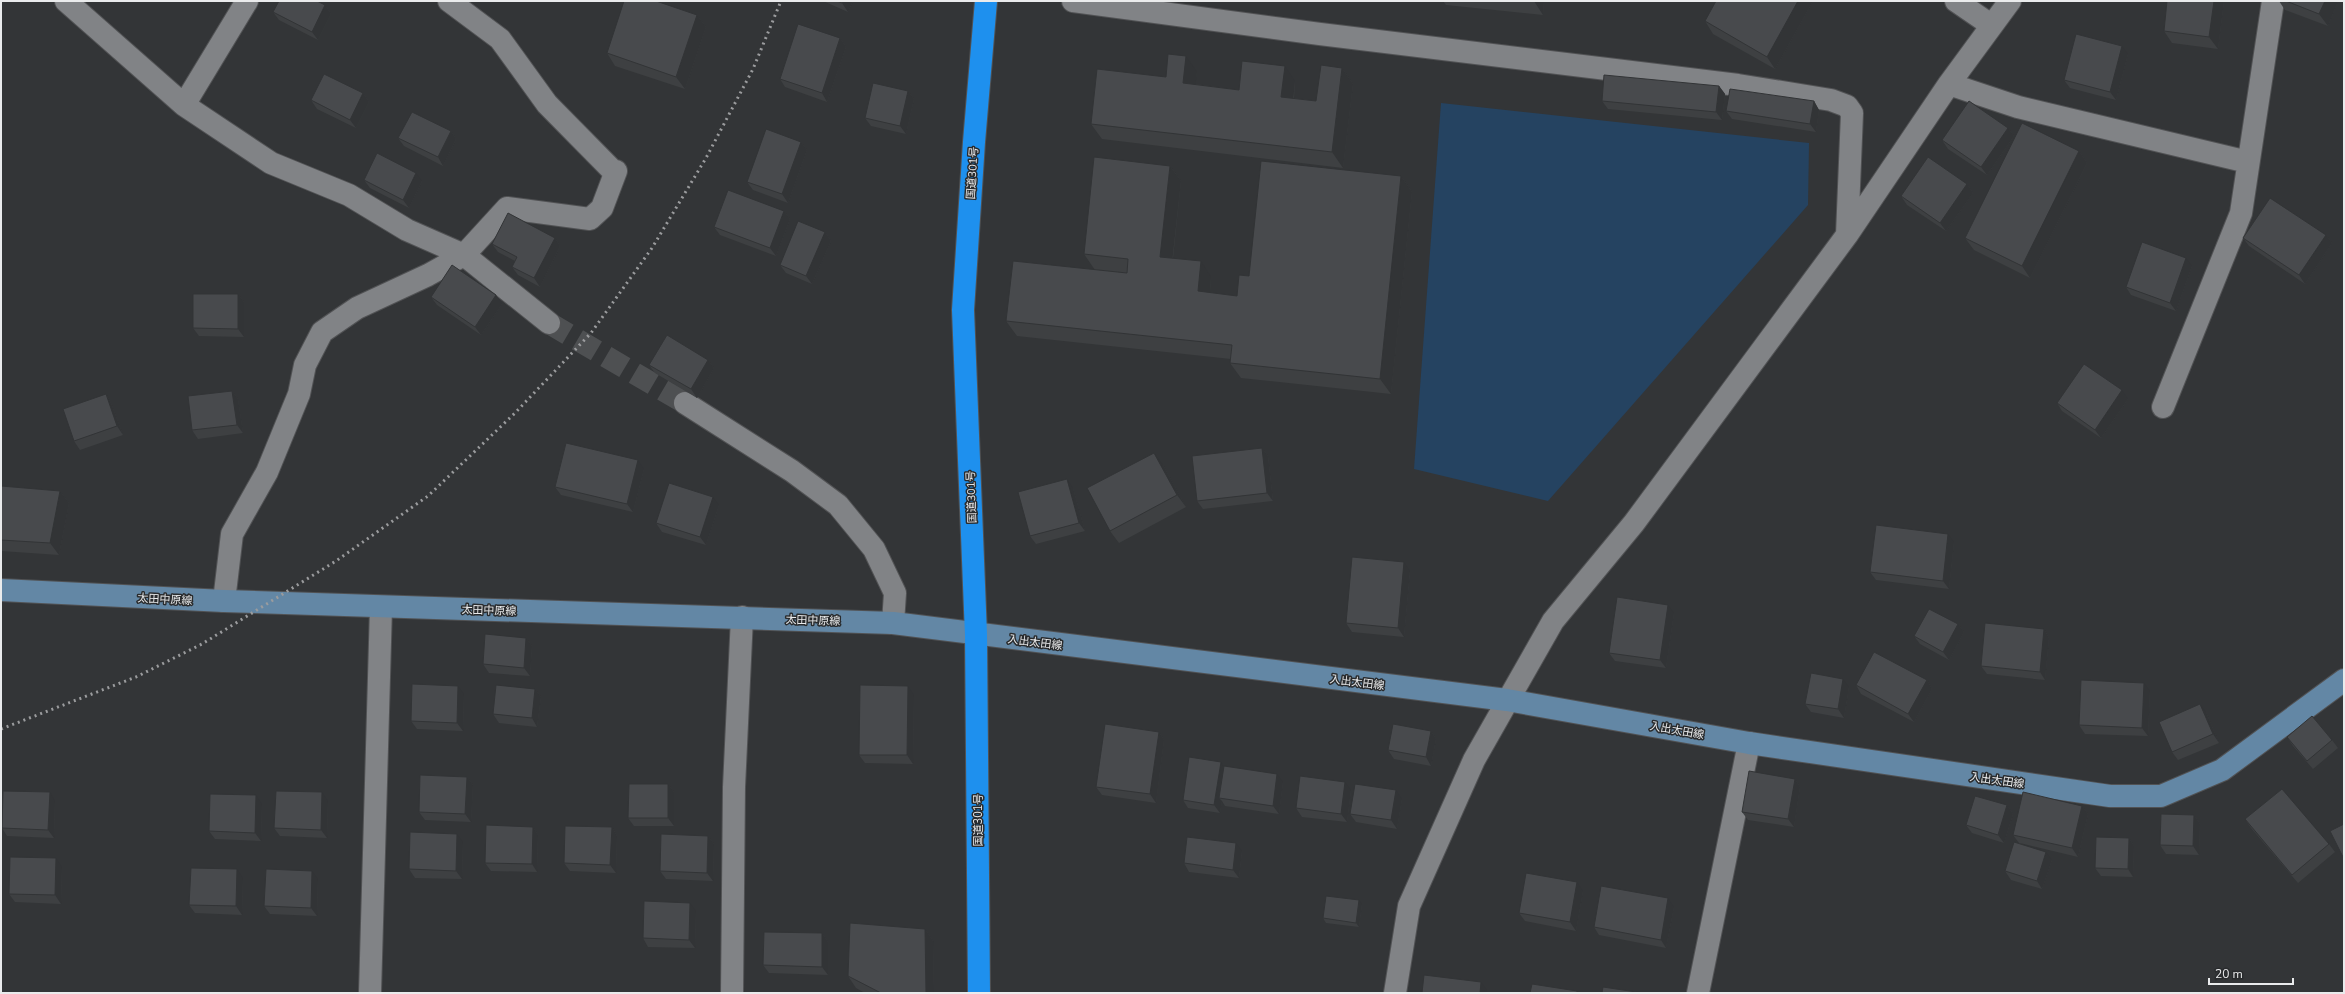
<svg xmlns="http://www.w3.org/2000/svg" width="2345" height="994" viewBox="0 0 2345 994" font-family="'Nunito Sans','Noto Sans JP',sans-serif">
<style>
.green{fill:#254361}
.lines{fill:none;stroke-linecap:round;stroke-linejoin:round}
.street-tunnel{stroke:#4e5052;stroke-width:22;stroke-dasharray:22 11;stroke-linecap:butt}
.street-casing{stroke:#515254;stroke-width:24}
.secondary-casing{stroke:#515254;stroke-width:24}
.highway-casing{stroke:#515254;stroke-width:24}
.street{stroke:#818386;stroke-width:22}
.secondary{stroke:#6387a5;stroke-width:22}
.highway{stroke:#1e90ee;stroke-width:22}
.rail{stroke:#9b9c9e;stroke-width:3;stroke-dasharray:2 4;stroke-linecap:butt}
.wall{fill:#3e4042}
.shaded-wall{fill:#323436}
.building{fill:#484a4d;stroke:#323436}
.labels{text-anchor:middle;stroke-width:3;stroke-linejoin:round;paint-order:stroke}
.street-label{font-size:11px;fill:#eaebec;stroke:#292b2d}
</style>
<rect width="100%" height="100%" fill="#333537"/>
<path class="green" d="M 1441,103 L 1809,143 L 1808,205 L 1548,501 L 1414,469 Z"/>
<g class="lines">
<path class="street-tunnel" d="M 549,323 L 685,403"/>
<defs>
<path id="street" d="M 66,1 L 184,105 L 271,163 L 349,195 L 407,230 L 464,255 L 549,323
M 1073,1 L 1320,34 L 1738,85 L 1831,100 L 1847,106 L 1852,113 L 1847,235
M 1956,1 L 1991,25
M 1949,84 L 2018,107 L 2248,162
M 184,105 L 247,1
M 685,403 L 792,471 L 838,505 L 874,549 L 895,593 L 893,623
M 2163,407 L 2241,213 L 2273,1
M 224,601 L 232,534 L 267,472 L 299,394 L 305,365 L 322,332 L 357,308 L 428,275 L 464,255 L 507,208 L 590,219 L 602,208 L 616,171 L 614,172 L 547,104 L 500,39 L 449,1
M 370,993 L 381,607
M 732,993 L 734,787 L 742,617
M 1395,993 L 1409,906 L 1474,760 L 1553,621 L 1634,523 L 1847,235 L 1949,84 L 2010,1
M 1698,993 L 1749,743"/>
<path id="secondary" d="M 1,590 L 224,601 L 893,623 L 1507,700 L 1749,743 L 2110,796 L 2161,796 L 2222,770 L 2344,680"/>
<path id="highway" d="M 979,993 L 976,635 L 963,310 L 974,142 L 986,1"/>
</defs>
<use href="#street" class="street-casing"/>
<use href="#secondary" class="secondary-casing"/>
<use href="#highway" class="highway-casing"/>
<use href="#street" class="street"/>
<use href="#secondary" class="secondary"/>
<use href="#highway" class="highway"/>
<path class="rail" d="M 1,729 L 136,677 L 202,644 L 336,561 L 428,496 L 515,413 L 591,333 L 652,248 L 706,158 L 753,69 L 781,1"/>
</g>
<path class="wall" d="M 823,1 L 853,1 L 848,12 Z
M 1443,1 L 1544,1 L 1543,15 L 1446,5 Z
M 1813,1 L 1775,69 L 1713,34 L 1705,21 Z
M 2167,1 L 2224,1 L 2218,49 L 2172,43 L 2164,31 Z
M 2279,1 L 2338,1 L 2328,26 L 2285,10 Z
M 325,5 L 331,14 L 318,40 L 279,20 L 273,12 Z
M 697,15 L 706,27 L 685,89 L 615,66 L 607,53 Z
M 840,38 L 846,47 L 827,102 L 785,87 L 780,79 Z
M 2128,54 L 2116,100 L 2070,88 L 2064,80 Z
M 1342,68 L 1353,84 L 1343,168 L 1102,139 L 1091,124 L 1166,77 L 1197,72 L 1195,84 L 1239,90 L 1295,81 L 1294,98 L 1316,101 Z
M 1719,86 L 1725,94 L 1722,120 L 1608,109 L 1602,101 Z
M 908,91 L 914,99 L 906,134 L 871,126 L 865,118 Z
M 363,93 L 369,102 L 356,128 L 317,109 L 311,100 Z
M 1814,101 L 1819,110 L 1816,132 L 1732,119 L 1726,111 Z
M 2008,128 L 2014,136 L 1987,175 L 1948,149 L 1942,140 Z
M 451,131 L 456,139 L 443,166 L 404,146 L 398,138 Z
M 801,142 L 807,150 L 788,203 L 753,190 L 747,182 Z
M 2079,151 L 2087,163 L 2030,278 L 1974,250 L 1965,238 Z
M 1170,166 L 1181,181 L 1173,258 L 1211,277 L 1210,293 L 1237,296 L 1249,276 L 1401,176 L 1412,192 L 1391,394 L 1241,378 L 1230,363 L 1231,359 L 1017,336 L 1006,321 L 1095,270 L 1084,254 Z
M 364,180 L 422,181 L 409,208 L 370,188 Z
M 1967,184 L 1973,193 L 1946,231 L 1907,205 L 1901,196 Z
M 784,211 L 790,219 L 776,256 L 720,235 L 714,227 Z
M 825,232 L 831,241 L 812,284 L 786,273 L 780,265 Z
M 2326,235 L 2332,243 L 2305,284 L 2249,246 L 2243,238 Z
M 555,238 L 560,246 L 540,287 L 518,275 L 512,267 L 515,261 L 498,252 L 492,244 Z
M 2192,266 L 2176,311 L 2131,295 L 2126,287 Z
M 238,294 L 244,302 L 244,337 L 199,336 L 193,328 Z
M 431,297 L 502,304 L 481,335 L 437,305 Z
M 708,360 L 714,368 L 697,398 L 655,373 L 649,365 Z
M 232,391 L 238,399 L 243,433 L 198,439 L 192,430 Z
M 106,394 L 111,403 L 123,435 L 80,450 L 74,441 Z
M 2128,399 L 2101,438 L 2062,411 L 2057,403 Z
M 1262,448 L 1268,456 L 1273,501 L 1203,509 L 1197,501 Z
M 1163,465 L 1186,507 L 1119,543 L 1110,531 Z
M 644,469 L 633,512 L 561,495 L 555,487 Z
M 1,486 L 60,491 L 69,503 L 59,555 L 1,551 Z
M 1073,488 L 1085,531 L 1036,544 L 1030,536 Z
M 719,505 L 706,545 L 662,532 L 656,523 Z
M 1954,542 L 1949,589 L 1876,580 L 1870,572 Z
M 1410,571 L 1404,637 L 1352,632 L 1346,623 Z
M 1674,613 L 1666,668 L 1615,661 L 1609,653 Z
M 1958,624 L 1964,632 L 1949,660 L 1920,644 L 1914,636 Z
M 2044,629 L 2049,638 L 2045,680 L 1987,674 L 1981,666 Z
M 526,638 L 532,646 L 530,676 L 489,673 L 483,664 Z
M 1927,680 L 1932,689 L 1914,722 L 1861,694 L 1856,685 Z
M 1849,687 L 1844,718 L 1811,712 L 1805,704 Z
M 535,689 L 541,697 L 537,727 L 499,723 L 493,714 Z
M 2150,691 L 2148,736 L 2085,734 L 2079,725 Z
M 464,694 L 463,731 L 417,729 L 411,721 Z
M 914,695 L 913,764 L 865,763 L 859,755 Z
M 2206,712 L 2219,743 L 2178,760 L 2172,752 Z
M 1431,731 L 1436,739 L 1431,766 L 1394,759 L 1388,750 Z
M 1159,732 L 1164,740 L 1156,803 L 1102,795 L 1096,787 Z
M 2287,737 L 2332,740 L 2338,748 L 2313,769 L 2293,746 Z
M 1224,767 L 1283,782 L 1279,814 L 1225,806 L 1222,801 L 1220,813 L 1188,808 L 1183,800 Z
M 467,777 L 473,785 L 471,822 L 425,820 L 419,812 Z
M 1795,779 L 1800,787 L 1794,827 L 1748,820 L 1742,812 Z
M 668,784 L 674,792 L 674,826 L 634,826 L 628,818 Z
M 1351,790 L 1347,822 L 1302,817 L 1296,808 Z
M 1402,799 L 1397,829 L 1356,822 L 1350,814 Z
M 55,801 L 54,838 L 7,836 L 2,828 Z
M 328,801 L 327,838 L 280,836 L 274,828 Z
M 262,804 L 261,841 L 215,839 L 209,831 Z
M 2007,805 L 2013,814 L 2004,843 L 1972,833 L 1966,825 Z
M 2082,806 L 2088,814 L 2078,857 L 2020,843 L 2052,860 L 2042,889 L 2011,880 L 2005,871 L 2019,843 L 2013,835 Z
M 2194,815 L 2200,824 L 2199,855 L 2166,854 L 2160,845 Z
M 2245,819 L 2329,844 L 2335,852 L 2298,883 L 2251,828 Z
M 533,827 L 538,835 L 537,872 L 491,871 L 485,863 Z
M 612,827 L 617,836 L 616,873 L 570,871 L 564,863 Z
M 708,836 L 714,844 L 713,881 L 666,879 L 660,871 Z
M 2129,838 L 2134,846 L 2133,877 L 2101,876 L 2095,868 Z
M 463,842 L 462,879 L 415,878 L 409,869 Z
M 1242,851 L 1239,878 L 1189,872 L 1184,863 Z
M 62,867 L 61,904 L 15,902 L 9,894 Z
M 243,878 L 242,915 L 195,913 L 189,905 Z
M 318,879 L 317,916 L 270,914 L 264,906 Z
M 1583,891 L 1576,931 L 1525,921 L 1519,913 Z
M 1362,904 L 1359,927 L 1326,923 L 1323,918 Z
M 1674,907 L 1666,948 L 1599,935 L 1594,927 Z
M 696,911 L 695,948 L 648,947 L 643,938 Z
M 925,929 L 933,941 L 934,993 L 865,993 L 856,988 L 848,976 Z
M 822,933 L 828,942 L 828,975 L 769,973 L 763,965 Z"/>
<path class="shaded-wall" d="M 843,1 L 853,1 L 848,12 L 842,3 Z
M 1534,1 L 1544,1 L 1543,15 Z
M 1798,1 L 1813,1 L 1775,69 L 1767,57 Z
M 2214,1 L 2224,1 L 2218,49 L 2209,37 Z
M 2325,1 L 2338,1 L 2328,26 L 2319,14 Z
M 325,5 L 331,14 L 318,40 L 312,32 Z
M 697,15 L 706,27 L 685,89 L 676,77 Z
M 840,38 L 846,47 L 827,102 L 822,93 Z
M 2122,46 L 2128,54 L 2116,100 L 2110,92 Z
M 1186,56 L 1197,72 L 1194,98 L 1183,83 Z
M 1285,66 L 1295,81 L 1292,112 L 1281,97 Z
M 1342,68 L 1353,84 L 1343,168 L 1332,152 Z
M 1719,86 L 1725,94 L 1722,120 L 1716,112 Z
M 908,91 L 914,99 L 906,134 L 900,126 Z
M 363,93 L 369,102 L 356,128 L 350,120 Z
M 1814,101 L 1819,110 L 1816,132 L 1810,124 Z
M 2008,128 L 2014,136 L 1987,175 L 1981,167 Z
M 451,131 L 456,139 L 443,166 L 438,157 Z
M 801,142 L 807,150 L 788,203 L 782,194 Z
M 2079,151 L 2087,163 L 2030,278 L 2022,266 Z
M 1170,166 L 1181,181 L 1171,272 L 1160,257 Z
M 416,173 L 422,181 L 409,208 L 403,200 Z
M 1401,176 L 1412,192 L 1391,394 L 1380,379 Z
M 1967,184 L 1973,193 L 1946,231 L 1940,223 Z
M 784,211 L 790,219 L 776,256 L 770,248 Z
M 825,232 L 831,241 L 812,284 L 806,276 Z
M 2326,235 L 2332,243 L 2305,284 L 2299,275 Z
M 555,238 L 560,246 L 540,287 L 534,278 Z
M 2186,258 L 2192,266 L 2176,311 L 2170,303 Z
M 1201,261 L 1211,277 L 1209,307 L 1198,291 Z
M 238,294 L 244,302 L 244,337 L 238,329 Z
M 496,295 L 502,304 L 481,335 L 475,327 Z
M 708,360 L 714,368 L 697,398 L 691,389 Z
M 2122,390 L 2128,399 L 2101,438 L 2095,430 Z
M 232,391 L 238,399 L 243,433 L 237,425 Z
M 106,394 L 111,403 L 123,435 L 117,426 Z
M 1262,448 L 1268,456 L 1273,501 L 1267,493 Z
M 1154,453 L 1163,465 L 1186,507 L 1177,495 Z
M 638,460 L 644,469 L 633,512 L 627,504 Z
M 1067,479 L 1073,488 L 1085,531 L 1079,523 Z
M 60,491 L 69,503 L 59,555 L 50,543 Z
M 713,497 L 719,505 L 706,545 L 700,537 Z
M 1948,534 L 1954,542 L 1949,589 L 1943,581 Z
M 1404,562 L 1410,571 L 1404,637 L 1398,628 Z
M 1668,605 L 1674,613 L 1666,668 L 1660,660 Z
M 1958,624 L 1964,632 L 1949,660 L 1943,652 Z
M 2044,629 L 2049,638 L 2045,680 L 2040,672 Z
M 526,638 L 532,646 L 530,676 L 524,668 Z
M 1843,679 L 1849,687 L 1844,718 L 1838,709 Z
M 1927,680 L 1932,689 L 1914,722 L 1908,714 Z
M 2144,683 L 2150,691 L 2148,736 L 2142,728 Z
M 458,686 L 464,694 L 463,731 L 457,723 Z
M 908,686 L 914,695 L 913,764 L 907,755 Z
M 535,689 L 541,697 L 537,727 L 532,718 Z
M 2200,704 L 2206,712 L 2219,743 L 2213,734 Z
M 1431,731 L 1436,739 L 1431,766 L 1426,757 Z
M 1159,732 L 1164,740 L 1156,803 L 1150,794 Z
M 1221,762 L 1226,770 L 1219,798 L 1222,801 L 1220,813 L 1214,805 Z
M 1277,774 L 1283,782 L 1279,814 L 1273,806 Z
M 467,777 L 473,785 L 471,822 L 465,814 Z
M 1795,779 L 1800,787 L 1794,827 L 1788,819 Z
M 1345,782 L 1351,790 L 1347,822 L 1341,814 Z
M 668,784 L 674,792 L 674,826 L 668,818 Z
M 1396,790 L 1402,799 L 1397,829 L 1391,820 Z
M 50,792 L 55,801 L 54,838 L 48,830 Z
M 322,792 L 328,801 L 327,838 L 321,830 Z
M 256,795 L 262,804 L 261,841 L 255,833 Z
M 2007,805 L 2013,814 L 2004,843 L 1998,835 Z
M 2082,806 L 2088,814 L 2078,857 L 2072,848 Z
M 2194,815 L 2200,824 L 2199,855 L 2193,846 Z
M 533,827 L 538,835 L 537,872 L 532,864 Z
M 612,827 L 617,836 L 616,873 L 610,865 Z
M 457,834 L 463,842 L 462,879 L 456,871 Z
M 708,836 L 714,844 L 713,881 L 707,873 Z
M 2129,838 L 2134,846 L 2133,877 L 2128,869 Z
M 1236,843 L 1242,851 L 1239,878 L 1233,870 Z
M 2046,852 L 2052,860 L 2042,889 L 2037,881 Z
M 56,858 L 62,867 L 61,904 L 55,895 Z
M 237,869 L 243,878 L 242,915 L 236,906 Z
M 312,871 L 318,879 L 317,916 L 311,908 Z
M 1577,882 L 1583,891 L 1576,931 L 1570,922 Z
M 1668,898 L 1674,907 L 1666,948 L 1661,940 Z
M 1359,900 L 1362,904 L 1359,927 L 1356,923 Z
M 690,903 L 696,911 L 695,948 L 689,940 Z
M 925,929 L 933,941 L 934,993 L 926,993 Z
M 822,933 L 828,942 L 828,975 L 822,967 Z
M 1481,982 L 1487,990 L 1487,993 L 1480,993 Z"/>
<path class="building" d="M 279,1 L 317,1 L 325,5 L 312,32 L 273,12 Z
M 624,1 L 656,1 L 697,15 L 676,77 L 607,53 Z
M 837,1 L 843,1 L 842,3 Z
M 1716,1 L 1798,1 L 1767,57 L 1705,21 Z
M 2167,1 L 2214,1 L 2209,37 L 2164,31 Z
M 2286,1 L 2325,1 L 2319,14 Z
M 798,24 L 840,38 L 822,93 L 780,79 Z
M 2076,34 L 2122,46 L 2110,92 L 2064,80 Z
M 1168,54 L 1186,56 L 1183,83 L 1239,90 L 1242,61 L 1285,66 L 1281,97 L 1316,101 L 1321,65 L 1342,68 L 1332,152 L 1091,124 L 1097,69 L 1166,77 Z
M 324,74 L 363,93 L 350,120 L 311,100 Z
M 1604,75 L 1719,86 L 1716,112 L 1602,101 Z
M 873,83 L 908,91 L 900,126 L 865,118 Z
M 1730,89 L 1814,101 L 1810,124 L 1726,111 Z
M 1969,101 L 2008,128 L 1981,167 L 1942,140 Z
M 412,112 L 451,131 L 438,157 L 398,138 Z
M 2022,123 L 2079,151 L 2022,266 L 1965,238 Z
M 766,129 L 801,142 L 782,194 L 747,182 Z
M 377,153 L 416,173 L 403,200 L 364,180 Z
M 1094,157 L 1170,166 L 1160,257 L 1201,261 L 1198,291 L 1237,296 L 1239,275 L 1249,276 L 1261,161 L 1401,176 L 1380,379 L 1230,363 L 1232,345 L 1006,321 L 1013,261 L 1127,273 L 1128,259 L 1084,254 Z
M 1928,157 L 1967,184 L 1940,223 L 1901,196 Z
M 728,190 L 784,211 L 770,248 L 714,227 Z
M 2270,198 L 2326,235 L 2299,275 L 2243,238 Z
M 508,213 L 555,238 L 534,278 L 512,267 L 517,257 L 492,244 Z
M 798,221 L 825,232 L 806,276 L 780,265 Z
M 2142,242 L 2186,258 L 2170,303 L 2126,287 Z
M 452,265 L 496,295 L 475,327 L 431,297 Z
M 193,294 L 238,294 L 238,329 L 193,328 Z
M 667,335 L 708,360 L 691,389 L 649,365 Z
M 2084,364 L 2122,390 L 2095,430 L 2057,403 Z
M 232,391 L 237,425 L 192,430 L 188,396 Z
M 106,394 L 117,426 L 74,441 L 63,409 Z
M 566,443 L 638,460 L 627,504 L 555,487 Z
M 1262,448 L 1267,493 L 1197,501 L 1192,456 Z
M 1154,453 L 1177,495 L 1110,531 L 1087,488 Z
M 1067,479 L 1079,523 L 1030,536 L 1018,492 Z
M 669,483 L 713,497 L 700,537 L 656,523 Z
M 1,486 L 60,491 L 50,543 L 1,540 Z
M 1876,525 L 1948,534 L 1943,581 L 1870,572 Z
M 1352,557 L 1404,562 L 1398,628 L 1346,623 Z
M 1617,597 L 1668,605 L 1660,660 L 1609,653 Z
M 1929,609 L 1958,624 L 1943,652 L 1914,636 Z
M 1985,623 L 2044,629 L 2040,672 L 1981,666 Z
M 485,634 L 526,638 L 524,668 L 483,664 Z
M 1874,652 L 1927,680 L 1908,714 L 1856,685 Z
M 1811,673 L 1843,679 L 1838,709 L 1805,704 Z
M 2081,680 L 2144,683 L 2142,728 L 2079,725 Z
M 412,684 L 458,686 L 457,723 L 411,721 Z
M 496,685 L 535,689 L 532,718 L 493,714 Z
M 860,685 L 908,686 L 907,755 L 859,755 Z
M 2200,704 L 2213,734 L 2172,752 L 2159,722 Z
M 2312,716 L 2332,740 L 2307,761 L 2287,737 Z
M 1105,724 L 1159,732 L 1150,794 L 1096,787 Z
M 1393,724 L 1431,731 L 1426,757 L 1388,750 Z
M 1189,757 L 1221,762 L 1214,805 L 1183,800 Z
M 1224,766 L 1277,774 L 1273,806 L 1219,798 Z
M 1749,771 L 1795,779 L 1788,819 L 1742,812 Z
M 420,775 L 467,777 L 465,814 L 419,812 Z
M 1300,776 L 1345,782 L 1341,814 L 1296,808 Z
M 629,784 L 668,784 L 668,818 L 628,818 Z
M 1355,784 L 1396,790 L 1391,820 L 1350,814 Z
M 2282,789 L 2329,844 L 2292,875 L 2245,819 Z
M 3,791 L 50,792 L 48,830 L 2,828 Z
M 276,791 L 322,792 L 321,830 L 274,828 Z
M 2023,792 L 2082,806 L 2072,848 L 2013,835 Z
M 210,794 L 256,795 L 255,833 L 209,831 Z
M 1975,796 L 2007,805 L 1998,835 L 1966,825 Z
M 2161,814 L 2194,815 L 2193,846 L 2160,845 Z
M 2344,824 L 2344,859 L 2330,831 Z
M 486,825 L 533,827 L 532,864 L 485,863 Z
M 565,826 L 612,827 L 610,865 L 564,863 Z
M 410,832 L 457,834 L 456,871 L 409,869 Z
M 661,834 L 708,836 L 707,873 L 660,871 Z
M 1187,837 L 1236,843 L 1233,870 L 1184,863 Z
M 2096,837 L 2129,838 L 2128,869 L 2095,868 Z
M 2014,842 L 2046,852 L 2037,881 L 2005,871 Z
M 10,857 L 56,858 L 55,895 L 9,894 Z
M 191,868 L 237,869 L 236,906 L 189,905 Z
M 266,869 L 312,871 L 311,908 L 264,906 Z
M 1526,873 L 1577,882 L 1570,922 L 1519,913 Z
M 1601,886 L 1668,898 L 1661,940 L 1594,927 Z
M 1326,896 L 1359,900 L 1356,923 L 1323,918 Z
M 644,901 L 690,903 L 689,940 L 643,938 Z
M 850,923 L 925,929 L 926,993 L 881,993 L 848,976 Z
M 764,932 L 822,933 L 822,967 L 763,965 Z
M 1424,975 L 1481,982 L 1480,993 L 1422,993 Z
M 1532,984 L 1577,991 L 1577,993 L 1530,993 Z
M 1603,987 L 1643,993 L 1602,993 Z"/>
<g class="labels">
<g class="street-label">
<text transform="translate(972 173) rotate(-86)" y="4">国道301号</text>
<text transform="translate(971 497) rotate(-92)" y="4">国道301号</text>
<text transform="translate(165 599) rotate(3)" y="4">太田中原線</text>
<text transform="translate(489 610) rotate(2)" y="4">太田中原線</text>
<text transform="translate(813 620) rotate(2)" y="4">太田中原線</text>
<text transform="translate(1035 642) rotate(7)" y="4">入出太田線</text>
<text transform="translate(1357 682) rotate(7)" y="4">入出太田線</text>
<text transform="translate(1677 730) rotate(10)" y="4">入出太田線</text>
<text transform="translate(1997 780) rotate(8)" y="4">入出太田線</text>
<text transform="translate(978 820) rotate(-90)" y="4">国道301号</text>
</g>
</g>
<rect width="2345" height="994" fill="none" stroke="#eaebec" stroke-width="4"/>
<path d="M2209 978v6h84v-6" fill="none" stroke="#eaebec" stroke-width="2"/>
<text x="2215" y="978" font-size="12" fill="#eaebec" stroke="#292b2d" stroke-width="3" paint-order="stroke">20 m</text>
</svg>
